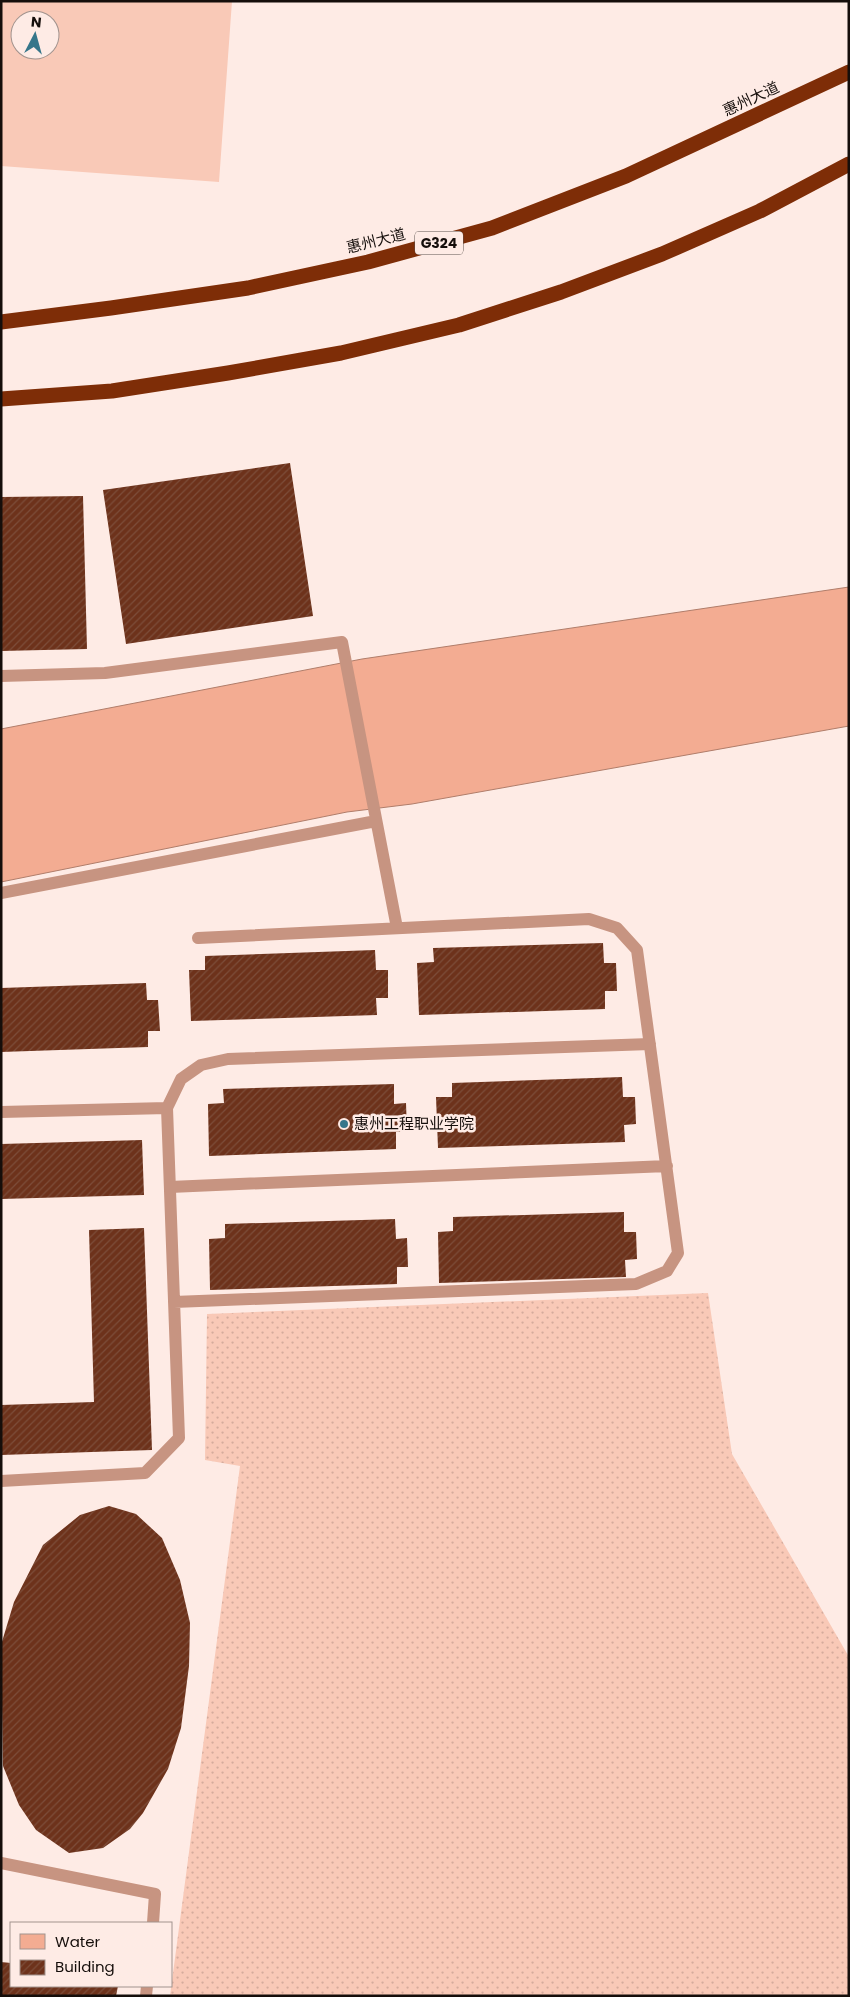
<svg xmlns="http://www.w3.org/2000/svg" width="850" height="1997" viewBox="0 0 850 1997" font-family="Poppins,'Noto Sans SC',sans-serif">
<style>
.grass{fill:url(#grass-dots)}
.pitch{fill:#f9c9b7;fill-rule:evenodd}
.water{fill:#f3ac92;stroke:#b07d6a}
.building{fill:url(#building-hatch)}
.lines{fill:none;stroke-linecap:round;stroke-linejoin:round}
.lane{stroke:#c79481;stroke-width:12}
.highway{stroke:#7e2d07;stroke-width:15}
.poi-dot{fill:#36768a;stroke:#feebe5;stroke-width:2}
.labels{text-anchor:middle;stroke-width:5;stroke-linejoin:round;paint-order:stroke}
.shield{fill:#feebe5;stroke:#5b504c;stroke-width:1}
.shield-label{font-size:14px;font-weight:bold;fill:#150e0b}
.street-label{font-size:15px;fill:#150e0b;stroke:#feebe5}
.poi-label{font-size:15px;fill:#150e0b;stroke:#feebe5;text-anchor:start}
</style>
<defs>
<pattern id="grass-dots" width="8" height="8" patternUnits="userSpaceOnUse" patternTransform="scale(1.25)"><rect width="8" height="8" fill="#f9c9b7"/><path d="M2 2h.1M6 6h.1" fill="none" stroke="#d5ab9c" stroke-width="1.8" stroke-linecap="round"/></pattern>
<pattern id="building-hatch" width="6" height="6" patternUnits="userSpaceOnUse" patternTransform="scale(1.25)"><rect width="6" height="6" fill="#6d321b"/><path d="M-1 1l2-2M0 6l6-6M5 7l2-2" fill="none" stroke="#7c4d3a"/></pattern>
</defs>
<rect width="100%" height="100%" fill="#feebe5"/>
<path class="grass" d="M 708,1293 L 732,1454 L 849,1657 L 849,1996 L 170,1996 L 240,1466 L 205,1460 L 207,1314 Z"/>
<path class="pitch" d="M 1,1 L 232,1 L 219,182 L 1,166 ZM 20,20 L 50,20 L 50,50 L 20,50 Z"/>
<path class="water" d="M 849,587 L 849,726 L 412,804 L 347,812 L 1,882 L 1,729 L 362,659 Z"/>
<path class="building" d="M 290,463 L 313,616 L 126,644 L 103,490 Z
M 83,496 L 87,649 L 1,651 L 1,497 Z
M 603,943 L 604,963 L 616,963 L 617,991 L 605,991 L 605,1009 L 419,1015 L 417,963 L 434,962 L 433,948 Z
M 375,950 L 376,970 L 388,970 L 388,998 L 376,998 L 377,1015 L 191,1021 L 189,970 L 205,970 L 205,956 Z
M 146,983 L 147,1000 L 158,1000 L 160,1031 L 148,1031 L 148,1047 L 1,1052 L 1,988 Z
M 622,1077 L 623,1097 L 635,1097 L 636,1124 L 624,1125 L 625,1142 L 438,1148 L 436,1097 L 452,1097 L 452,1083 Z
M 394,1084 L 394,1104 L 406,1103 L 407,1132 L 396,1132 L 396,1149 L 209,1156 L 208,1104 L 224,1103 L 223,1089 Z
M 142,1140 L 144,1195 L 1,1199 L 1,1144 Z
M 624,1212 L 624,1232 L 636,1232 L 637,1259 L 625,1260 L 626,1277 L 439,1283 L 438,1232 L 453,1231 L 453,1217 Z
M 395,1219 L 396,1239 L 407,1238 L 408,1267 L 397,1267 L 397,1284 L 210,1290 L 209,1239 L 225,1238 L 225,1224 Z
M 144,1228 L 152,1450 L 1,1455 L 1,1405 L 94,1402 L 89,1230 Z
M 109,1506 L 136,1514 L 162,1538 L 180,1580 L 190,1623 L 189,1666 L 181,1728 L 168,1769 L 143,1813 L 130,1829 L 103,1848 L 69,1853 L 36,1830 L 19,1805 L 3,1766 L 1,1645 L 14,1602 L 43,1545 L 80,1515 Z
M 1,1962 L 11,1963 L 11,1986 L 118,1986 L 116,1996 L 1,1996 Z"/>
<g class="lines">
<path class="lane" d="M 1,676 L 105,673 L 342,642 L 397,928
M 1,893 L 376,821
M 1,1112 L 167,1108 L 181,1079 L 201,1065 L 228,1059 L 650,1044
M 170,1187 L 667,1166
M 174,1302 L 636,1284 L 667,1271 L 678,1253 L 637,950 L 617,928 L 589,919 L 198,938
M 1,1481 L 145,1473 L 179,1438 L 167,1108
M 1,1863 L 155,1894 L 153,1923
M 146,1996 L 147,1986"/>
<path class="highway" d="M 1,322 L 111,308 L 248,288 L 368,262 L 492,228 L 626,176 L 849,72
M 1,399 L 112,391 L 228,373 L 341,353 L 459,325 L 561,292 L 662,254 L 760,211 L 849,164"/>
</g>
<circle class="poi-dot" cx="344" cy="1124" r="5"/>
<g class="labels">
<rect class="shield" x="415" y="231.5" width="48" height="23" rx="4"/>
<g class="shield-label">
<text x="439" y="248">G324</text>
</g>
<g class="street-label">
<text transform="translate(751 99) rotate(-25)" y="5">惠州大道</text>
<text transform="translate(376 241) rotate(-14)" y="5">惠州大道</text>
</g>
<g class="poi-label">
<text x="354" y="1129">惠州工程职业学院</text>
</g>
</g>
<rect width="850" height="1997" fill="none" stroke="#150e0b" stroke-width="5"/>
<rect x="10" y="1922" width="162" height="65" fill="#feebe5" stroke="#a1938e"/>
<rect x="20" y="1934" width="25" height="15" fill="#f3ac92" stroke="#a1938e"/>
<text x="55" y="1947" font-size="15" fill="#150e0b">Water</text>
<rect x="20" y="1960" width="25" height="15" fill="url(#building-hatch)" stroke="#a1938e"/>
<text x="55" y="1972" font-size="15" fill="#150e0b">Building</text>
<g transform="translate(35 35) rotate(6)"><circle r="24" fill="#feebe5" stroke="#a1938e"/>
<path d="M0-4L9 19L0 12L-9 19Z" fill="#36768a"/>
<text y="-8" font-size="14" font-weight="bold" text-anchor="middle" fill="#150e0b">N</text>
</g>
</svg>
